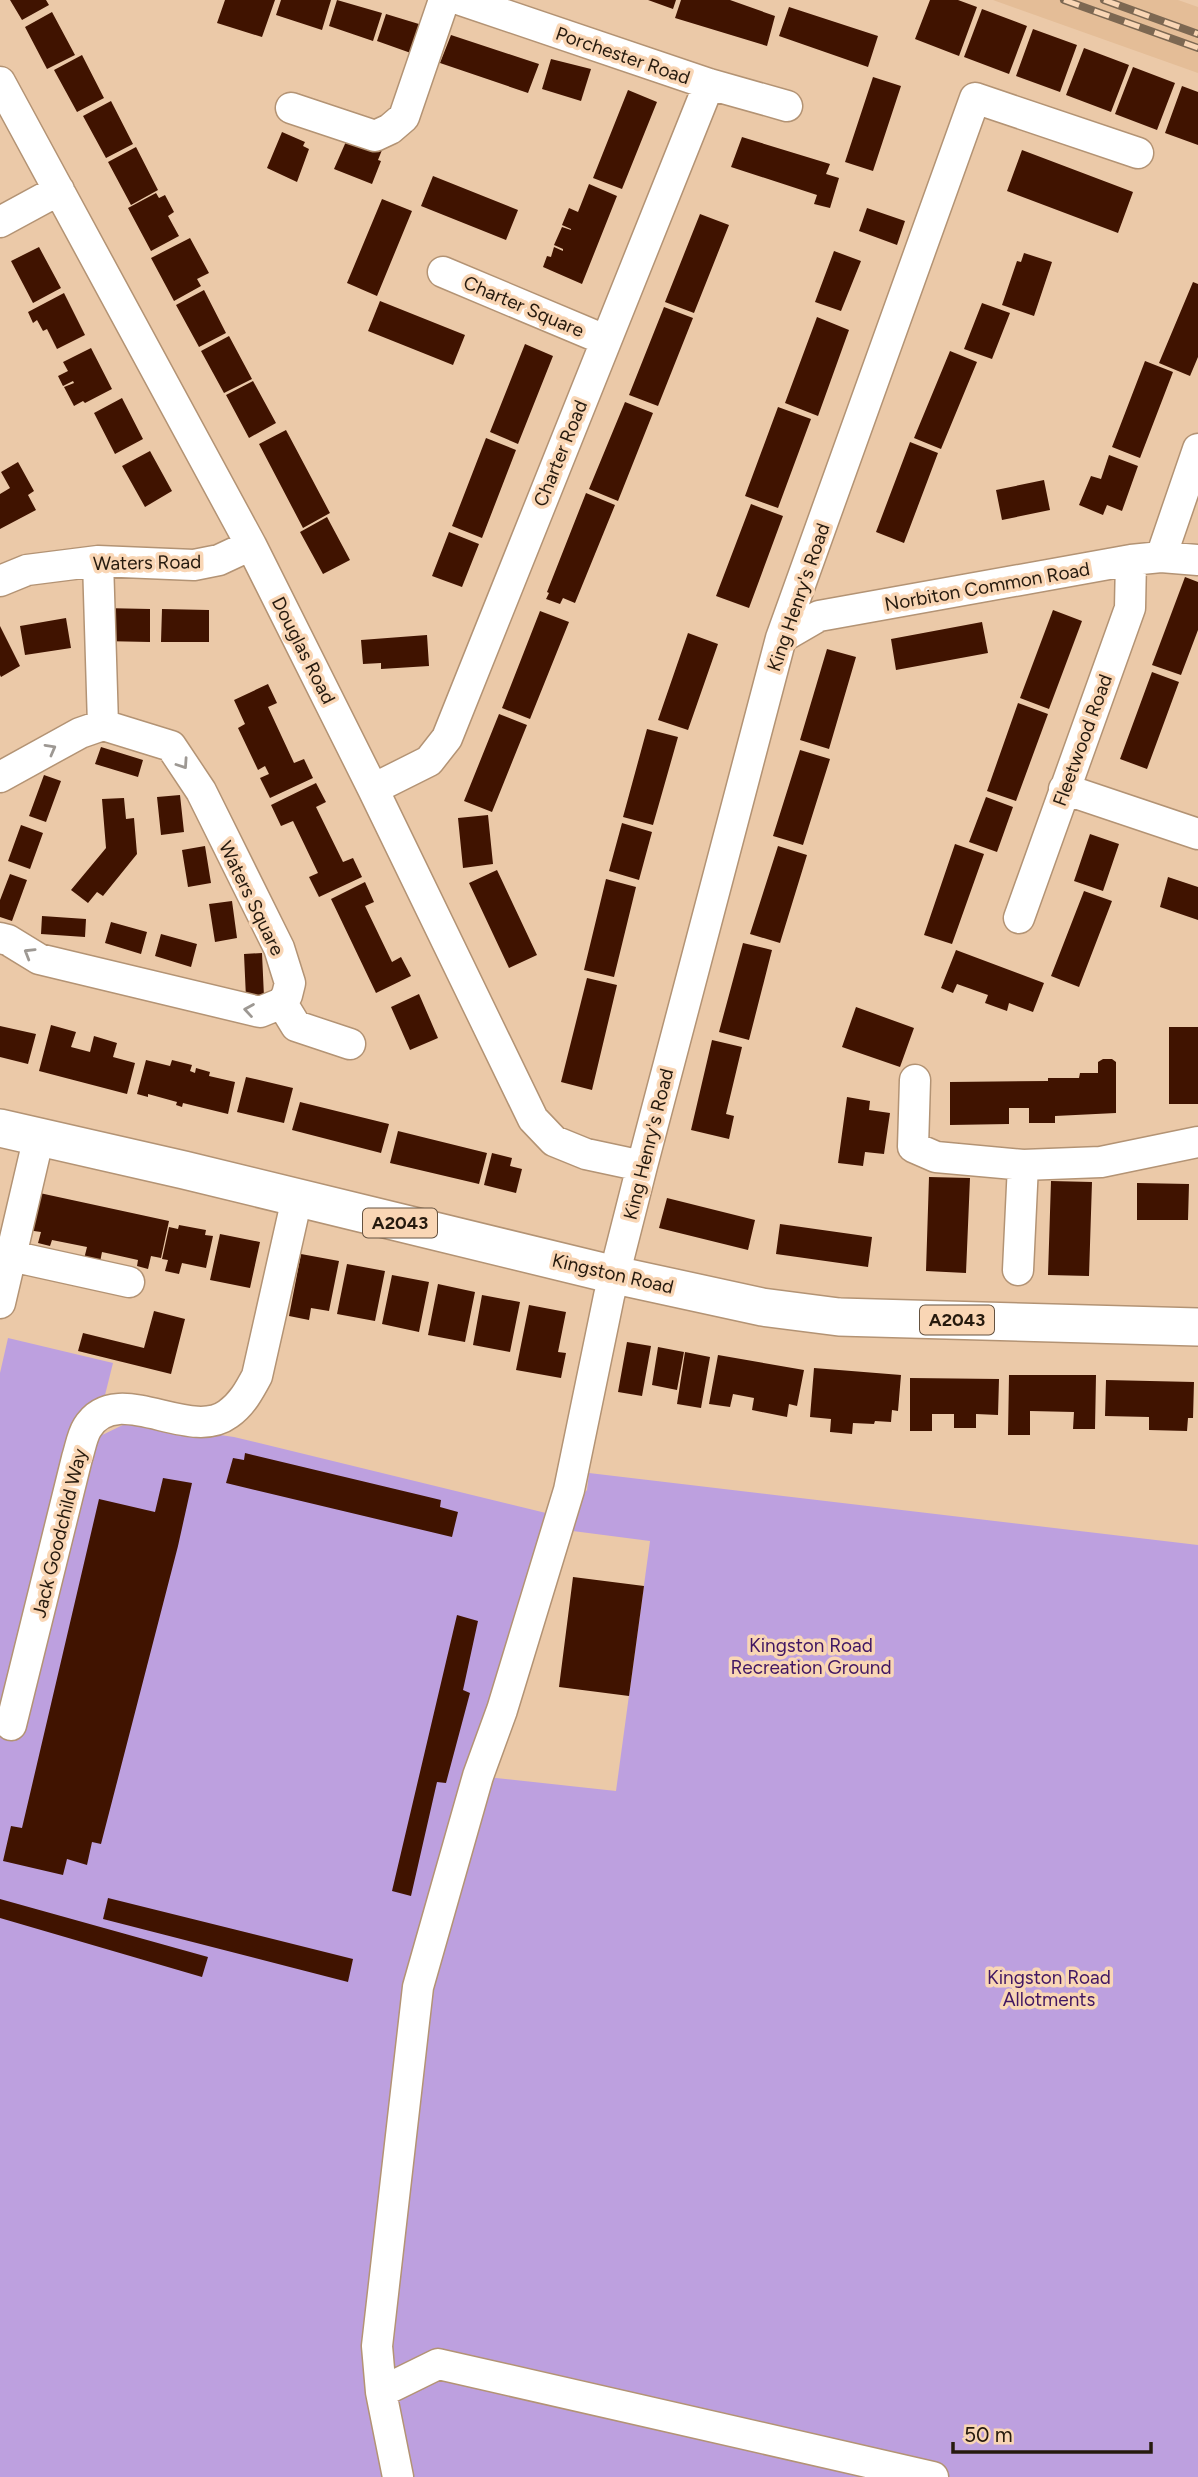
<svg xmlns="http://www.w3.org/2000/svg" width="1198" height="2477" viewBox="0 0 1198 2477" font-family="Figtree,sans-serif">
<style>
.built{fill:#e4bd97}
.green{fill:#bda0df}
.building{fill:#401300}
.lines{fill:none;stroke-linecap:round;stroke-linejoin:round}
.minor-casing{stroke:#b39374;stroke-width:33}
.major-casing{stroke:#b39374;stroke-width:40}
.minor{stroke:#fff;stroke-width:30}
.major{stroke:#fff;stroke-width:37}
.rail-casing{stroke:#7d6852;stroke-width:8}
.rail{stroke:#f9d6b5;stroke-width:5;stroke-dasharray:16;stroke-linecap:butt}
.oneway{stroke:#9d9893}
.labels{text-anchor:middle;stroke-width:7;stroke-linejoin:round;paint-order:stroke}
.shield{fill:#f9d6b5;stroke:#655240;stroke-width:2}
.shield-label{font-size:18px;font-weight:bold;fill:#261a0e}
.street-label{font-size:19px;fill:#261a0e;stroke:#f9d6b5}
.park-label{font-size:19px;fill:#401662;stroke:#f9d6b5}
</style>
<rect width="100%" height="100%" fill="#ebc9a8"/>
<path class="built" d="M 993,0 L 1178,0 L 1198,7 L 1198,73 Z"/>
<path class="green" d="M 8,1338 L 113,1363 L 94,1439 L 129,1422 L 234,1437 L 546,1513 L 468,1773 L 478,1776 L 616,1791 L 650,1541 L 565,1530 L 574,1505 L 587,1490 L 589,1473 L 1198,1545 L 1198,2477 L 0,2477 L 0,1373 Z"/>
<path class="building" d="M 10,0 L 46,0 L 49,5 L 22,20 Z
M 225,0 L 275,0 L 262,37 L 217,23 Z
M 281,0 L 331,0 L 322,30 L 276,15 Z
M 337,0 L 382,13 L 373,41 L 329,26 Z
M 648,0 L 676,0 L 673,9 Z
M 681,0 L 730,0 L 775,16 L 767,46 L 675,18 Z
M 930,0 L 958,0 L 977,7 L 959,56 L 915,39 Z
M 789,7 L 878,36 L 868,67 L 779,36 Z
M 982,9 L 1027,26 L 1009,74 L 964,57 Z
M 52,12 L 75,55 L 47,69 L 25,27 Z
M 386,14 L 432,28 L 422,57 L 377,41 Z
M 1033,29 L 1077,45 L 1060,92 L 1016,76 Z
M 451,35 L 539,64 L 528,93 L 440,63 Z
M 1084,48 L 1129,65 L 1111,112 L 1066,95 Z
M 82,55 L 104,98 L 77,112 L 54,70 Z
M 551,59 L 591,69 L 581,101 L 542,89 Z
M 1133,67 L 1175,83 L 1157,130 L 1115,114 Z
M 873,77 L 901,86 L 873,171 L 845,162 Z
M 1182,86 L 1198,92 L 1198,145 L 1165,133 Z
M 628,90 L 657,102 L 622,189 L 593,178 Z
M 111,101 L 133,144 L 106,158 L 83,116 Z
M 282,132 L 305,142 L 303,146 L 309,149 L 297,182 L 267,168 Z
M 348,137 L 382,150 L 378,160 L 381,161 L 372,184 L 334,169 Z
M 742,137 L 830,164 L 826,174 L 839,178 L 830,208 L 814,204 L 817,195 L 731,167 Z
M 136,147 L 158,190 L 131,205 L 108,162 Z
M 1022,150 L 1133,192 L 1118,233 L 1007,191 Z
M 433,176 L 518,210 L 506,240 L 421,206 Z
M 589,184 L 617,196 L 582,284 L 543,267 L 547,256 L 551,257 L 554,247 L 563,251 L 563,249 L 554,245 L 562,227 L 571,230 L 571,229 L 562,225 L 569,208 L 578,212 Z
M 156,193 L 159,198 L 165,195 L 174,212 L 168,216 L 179,236 L 151,251 L 128,208 Z
M 382,199 L 412,211 L 377,296 L 347,283 Z
M 867,208 L 905,221 L 897,245 L 859,231 Z
M 700,214 L 729,225 L 694,313 L 665,302 Z
M 190,238 L 209,273 L 197,279 L 201,286 L 174,301 L 151,258 Z
M 39,247 L 61,288 L 33,303 L 11,261 Z
M 834,251 L 861,261 L 841,311 L 815,302 Z
M 1024,253 L 1052,262 L 1034,316 L 1002,305 L 1017,261 L 1021,262 Z
M 1193,282 L 1198,284 L 1198,357 L 1190,376 L 1159,363 Z
M 204,290 L 226,333 L 199,347 L 176,305 Z
M 64,293 L 85,335 L 57,349 L 47,329 L 43,331 L 37,320 L 33,323 L 28,312 Z
M 380,301 L 465,335 L 453,365 L 368,331 Z
M 982,303 L 1010,313 L 992,359 L 964,349 Z
M 664,307 L 693,318 L 658,406 L 629,395 Z
M 817,317 L 849,330 L 818,416 L 785,403 Z
M 229,336 L 252,379 L 224,393 L 201,351 Z
M 525,344 L 553,356 L 518,444 L 490,432 Z
M 91,348 L 112,389 L 85,403 L 83,401 L 74,406 L 64,387 L 74,383 L 73,381 L 63,386 L 58,376 L 68,371 L 63,362 Z
M 950,351 L 977,362 L 941,449 L 914,438 Z
M 1145,361 L 1173,372 L 1140,458 L 1112,447 Z
M 253,381 L 276,423 L 249,438 L 226,395 Z
M 122,398 L 143,439 L 115,454 L 94,413 Z
M 625,402 L 653,413 L 618,501 L 589,489 Z
M 778,407 L 811,419 L 778,508 L 745,496 Z
M 286,430 L 330,513 L 303,528 L 259,444 Z
M 486,438 L 516,450 L 482,538 L 452,526 Z
M 910,442 L 938,453 L 904,543 L 876,532 Z
M 150,451 L 172,491 L 145,507 L 122,466 Z
M 1109,455 L 1138,466 L 1122,511 L 1107,505 L 1103,515 L 1079,505 L 1091,476 L 1101,479 Z
M 18,462 L 34,491 L 28,495 L 36,510 L 0,529 L 0,494 L 10,488 L 1,472 Z
M 1044,480 L 1050,510 L 1002,520 L 996,490 Z
M 586,493 L 615,505 L 575,603 L 563,598 L 560,604 L 546,599 L 549,593 L 547,592 Z
M 751,504 L 783,516 L 749,608 L 716,596 Z
M 327,517 L 350,560 L 323,574 L 300,532 Z
M 449,532 L 479,544 L 462,587 L 432,576 Z
M 1185,577 L 1198,582 L 1198,630 L 1181,675 L 1152,665 Z
M 102,608 L 150,609 L 150,642 L 102,641 Z
M 162,609 L 209,610 L 209,642 L 161,642 Z
M 1053,610 L 1082,621 L 1049,709 L 1020,698 Z
M 540,611 L 569,622 L 530,719 L 502,708 Z
M 66,618 L 71,648 L 25,655 L 20,626 Z
M 982,622 L 988,653 L 896,670 L 891,639 Z
M 0,626 L 20,666 L 1,677 L 0,675 Z
M 688,633 L 718,644 L 688,730 L 658,720 Z
M 427,635 L 429,666 L 381,669 L 381,663 L 363,664 L 361,640 Z
M 827,649 L 856,657 L 829,749 L 800,740 Z
M 1152,672 L 1179,682 L 1147,769 L 1120,759 Z
M 268,684 L 277,703 L 268,707 L 294,763 L 304,759 L 313,778 L 270,798 L 260,778 L 269,774 L 265,766 L 258,770 L 238,728 L 245,724 L 234,700 Z
M 1018,703 L 1048,714 L 1016,801 L 987,791 Z
M 499,714 L 527,725 L 492,812 L 464,801 Z
M 647,729 L 678,737 L 653,825 L 623,817 Z
M 101,747 L 143,760 L 138,777 L 95,764 Z
M 800,750 L 830,759 L 803,845 L 773,836 Z
M 44,775 L 61,781 L 46,822 L 29,816 Z
M 316,783 L 326,802 L 316,807 L 343,862 L 353,858 L 362,877 L 319,897 L 309,877 L 318,873 L 293,821 L 281,826 L 271,805 Z
M 180,795 L 184,832 L 161,835 L 157,797 Z
M 986,797 L 1013,807 L 997,852 L 969,842 Z
M 124,798 L 126,819 L 134,818 L 137,854 L 103,896 L 97,892 L 88,903 L 71,890 L 106,848 L 102,799 Z
M 488,815 L 493,864 L 463,868 L 458,818 Z
M 622,823 L 652,832 L 639,880 L 609,871 Z
M 21,825 L 43,833 L 30,869 L 8,861 Z
M 1090,834 L 1119,844 L 1103,891 L 1074,881 Z
M 955,844 L 984,854 L 952,944 L 924,935 Z
M 205,846 L 211,883 L 188,887 L 182,850 Z
M 778,846 L 807,855 L 780,943 L 750,934 Z
M 497,870 L 537,955 L 509,968 L 469,883 Z
M 10,874 L 27,880 L 12,921 L 0,917 L 0,900 Z
M 1168,877 L 1198,887 L 1198,920 L 1160,907 Z
M 606,879 L 636,887 L 614,977 L 584,970 Z
M 365,882 L 374,902 L 365,906 L 392,962 L 401,957 L 411,976 L 376,993 L 331,899 Z
M 1084,891 L 1112,901 L 1079,987 L 1051,976 Z
M 232,901 L 237,938 L 215,942 L 209,904 Z
M 42,916 L 86,919 L 85,937 L 41,934 Z
M 111,922 L 147,932 L 141,954 L 105,943 Z
M 161,934 L 197,944 L 191,967 L 155,956 Z
M 743,943 L 772,950 L 749,1040 L 719,1032 Z
M 956,950 L 1044,983 L 1033,1012 L 1009,1003 L 1007,1011 L 985,1003 L 988,995 L 957,984 L 953,993 L 941,988 Z
M 262,953 L 264,997 L 246,998 L 244,954 Z
M 587,978 L 617,985 L 592,1090 L 561,1082 Z
M 419,994 L 438,1038 L 410,1050 L 391,1007 Z
M 856,1007 L 914,1028 L 900,1067 L 842,1047 Z
M 51,1025 L 76,1032 L 71,1047 L 90,1052 L 94,1036 L 117,1043 L 113,1057 L 135,1063 L 127,1094 L 39,1071 Z
M 0,1026 L 36,1034 L 28,1064 L 0,1057 Z
M 1169,1027 L 1198,1027 L 1198,1104 L 1169,1104 Z
M 712,1040 L 742,1047 L 726,1114 L 734,1116 L 729,1139 L 691,1130 Z
M 1103,1059 L 1112,1059 L 1116,1062 L 1116,1113 L 1055,1116 L 1055,1123 L 1029,1123 L 1029,1108 L 1009,1108 L 1009,1124 L 950,1125 L 950,1082 L 1048,1081 L 1048,1078 L 1079,1078 L 1080,1073 L 1098,1073 L 1098,1062 Z
M 146,1060 L 170,1066 L 172,1060 L 192,1065 L 190,1071 L 195,1073 L 196,1068 L 210,1072 L 209,1076 L 235,1082 L 228,1114 L 183,1103 L 182,1107 L 176,1105 L 177,1102 L 148,1094 L 148,1097 L 137,1094 Z
M 246,1077 L 293,1088 L 284,1123 L 237,1112 Z
M 847,1097 L 870,1101 L 869,1110 L 890,1113 L 884,1154 L 865,1152 L 863,1166 L 838,1163 Z
M 300,1102 L 389,1124 L 381,1153 L 292,1130 Z
M 398,1131 L 487,1153 L 479,1184 L 390,1163 Z
M 492,1153 L 512,1158 L 510,1166 L 522,1169 L 516,1193 L 484,1185 Z
M 929,1177 L 970,1178 L 966,1273 L 926,1271 Z
M 1051,1181 L 1092,1182 L 1089,1276 L 1048,1275 Z
M 1137,1183 L 1189,1184 L 1188,1220 L 1137,1220 Z
M 35,1192 L 169,1221 L 161,1258 L 151,1256 L 148,1269 L 137,1266 L 138,1260 L 102,1252 L 100,1262 L 84,1259 L 87,1247 L 52,1240 L 50,1246 L 38,1243 L 41,1232 L 27,1230 Z
M 667,1198 L 755,1220 L 748,1250 L 659,1228 Z
M 780,1224 L 872,1237 L 868,1267 L 776,1254 Z
M 179,1225 L 206,1230 L 205,1235 L 213,1236 L 206,1268 L 182,1263 L 179,1274 L 165,1271 L 168,1260 L 162,1259 L 169,1227 L 178,1229 Z
M 220,1234 L 260,1242 L 250,1288 L 210,1280 Z
M 301,1254 L 339,1261 L 329,1311 L 311,1308 L 309,1320 L 289,1316 Z
M 347,1264 L 385,1271 L 375,1321 L 337,1314 Z
M 392,1275 L 429,1282 L 419,1332 L 382,1324 Z
M 438,1284 L 475,1292 L 465,1342 L 428,1335 Z
M 482,1295 L 520,1302 L 510,1352 L 473,1345 Z
M 529,1305 L 566,1312 L 558,1352 L 566,1353 L 561,1378 L 516,1370 Z
M 154,1311 L 185,1319 L 171,1374 L 78,1351 L 83,1333 L 144,1348 Z
M 627,1342 L 651,1346 L 642,1396 L 618,1392 Z
M 658,1347 L 684,1352 L 677,1390 L 652,1385 Z
M 685,1352 L 710,1357 L 701,1408 L 677,1404 Z
M 718,1355 L 804,1370 L 797,1406 L 789,1404 L 787,1417 L 752,1410 L 754,1398 L 733,1394 L 730,1407 L 709,1404 Z
M 814,1368 L 901,1375 L 898,1411 L 892,1410 L 891,1422 L 875,1421 L 874,1424 L 853,1423 L 852,1434 L 830,1432 L 831,1419 L 810,1417 Z
M 1009,1375 L 1096,1375 L 1095,1429 L 1073,1429 L 1074,1412 L 1030,1411 L 1030,1435 L 1008,1435 Z
M 910,1378 L 999,1379 L 998,1415 L 976,1414 L 976,1428 L 954,1428 L 954,1414 L 932,1414 L 932,1431 L 910,1431 Z
M 1106,1380 L 1194,1382 L 1193,1418 L 1188,1418 L 1187,1431 L 1149,1430 L 1149,1417 L 1105,1416 Z
M 245,1453 L 441,1500 L 440,1507 L 458,1512 L 452,1537 L 226,1483 L 233,1458 L 244,1460 Z
M 163,1478 L 192,1483 L 178,1546 L 101,1844 L 92,1842 L 87,1865 L 67,1859 L 63,1875 L 3,1861 L 11,1826 L 22,1828 L 99,1499 L 155,1512 Z
M 573,1577 L 644,1586 L 629,1696 L 559,1687 Z
M 457,1615 L 478,1621 L 463,1690 L 470,1693 L 446,1783 L 437,1782 L 411,1896 L 392,1891 Z
M 108,1898 L 353,1959 L 348,1982 L 103,1919 Z
M 0,1899 L 208,1957 L 202,1977 L 0,1918 Z"/>
<g class="lines">
<defs>
<path id="minor" d="M 461,0 L 709,84 L 787,106
M 0,82 L 251,545 L 373,789 L 533,1119 L 554,1141 L 586,1154 L 642,1166
M 291,108 L 375,136 L 390,129 L 404,117 L 444,0
M 0,222 L 59,190
M 443,272 L 605,340
M 1161,557 L 1198,449
M 98,561 L 103,725
M 0,581 L 27,570 L 98,561 L 194,565 L 219,560 L 251,545
M 781,638 L 819,616 L 1131,560 L 1161,557 L 1198,560
M 0,777 L 80,733 L 103,725 L 171,746 L 201,791 L 279,948 L 290,983 L 287,995 L 282,1003 L 260,1012 L 39,959 L 8,940 L 0,938
M 373,789 L 429,761 L 447,738 L 709,84
M 1064,789 L 1198,834
M 1019,918 L 1130,608 L 1131,560
M 282,1003 L 296,1026 L 350,1044
M 915,1080 L 913,1147 L 936,1157 L 1023,1165 L 1101,1162 L 1198,1142
M 11,1256 L 129,1282
M 1018,1270 L 1023,1165
M 0,1303 L 39,1136
M 11,1725 L 77,1458 C 80,1449 82,1436 87,1428 C 116,1379 189,1443 228,1414 C 242,1404 249,1391 257,1376 L 297,1198
M 381,2392 L 438,2364 L 933,2477
M 398,2477 L 381,2392 L 377,2346 L 418,1987 L 478,1776 L 502,1710 L 569,1490 L 609,1296 L 642,1166 L 781,638 L 975,98 L 1138,153"/>
<path id="major" d="M 0,1128 L 184,1170 L 615,1275 L 762,1307 L 839,1317 L 1198,1327"/>
</defs>
<use href="#minor" class="minor-casing"/>
<use href="#major" class="major-casing"/>
<use href="#minor" class="minor"/>
<use href="#major" class="major"/>
<defs>
<path id="rail" d="M 1064,0 L 1198,48
M 1104,0 L 1198,34"/>
</defs>
<use href="#rail" class="rail-casing"/>
<use href="#rail" class="rail"/>
</g>
<defs><path id="oneway-chevron" d="M-2-3.5L2.5 0L-2 3.5" fill="none" stroke-width="1.6" stroke-linecap="round" stroke-linejoin="round" transform="scale(1.75)"/></defs>
<g class="oneway">
<use href="#oneway-chevron" transform="translate(51 749) rotate(-29)"/>
<use href="#oneway-chevron" transform="translate(183 764) rotate(56)"/>
<use href="#oneway-chevron" transform="translate(29 953) rotate(-149)"/>
<use href="#oneway-chevron" transform="translate(249 1010) rotate(-171)"/>
</g>
<g class="labels">
<g class="shield">
<rect x="363" y="1208.5" width="74" height="29" rx="5"/>
<rect x="920" y="1305.5" width="74" height="29" rx="5"/>
</g>
<g class="shield-label">
<text x="400" y="1229">A2043</text>
<text x="957" y="1326">A2043</text>
</g>
<g class="street-label">
<text transform="translate(623 55) rotate(19)" y="7">Porchester Road</text>
<text transform="translate(524 306) rotate(23)" y="7">Charter Square</text>
<text transform="translate(560 453) rotate(-68)" y="7">Charter Road</text>
<text transform="translate(147 562) rotate(-1)" y="7">Waters Road</text>
<text transform="translate(987 586) rotate(-10)" y="7">Norbiton Common Road</text>
<text transform="translate(798 597) rotate(-71)" y="7">King Henry's Road</text>
<text transform="translate(304 650) rotate(63)" y="7">Douglas Road</text>
<text transform="translate(1082 740) rotate(-70)" y="7">Fleetwood Road</text>
<text transform="translate(252 898) rotate(64)" y="7">Waters Square</text>
<text transform="translate(648 1144) rotate(-76)" y="7">King Henry's Road</text>
<text transform="translate(613 1273) rotate(13)" y="7">Kingston Road</text>
<text transform="translate(59 1533) rotate(-76)" y="7">Jack Goodchild Way</text>
</g>
<g class="park-label">
<text x="811" y="1652">Kingston Road<tspan x="811" dy="22">Recreation Ground</tspan></text>
<text x="1049" y="1984">Kingston Road<tspan x="1049" dy="22">Allotments</tspan></text>
</g>
</g>
<path d="M953 2442v10h198v-10" fill="none" stroke="#261a0e" stroke-width="3.5"/>
<text x="964" y="2442" font-size="21" fill="#261a0e" stroke="#f9d6b5" stroke-width="5" paint-order="stroke">50 m</text>
</svg>
